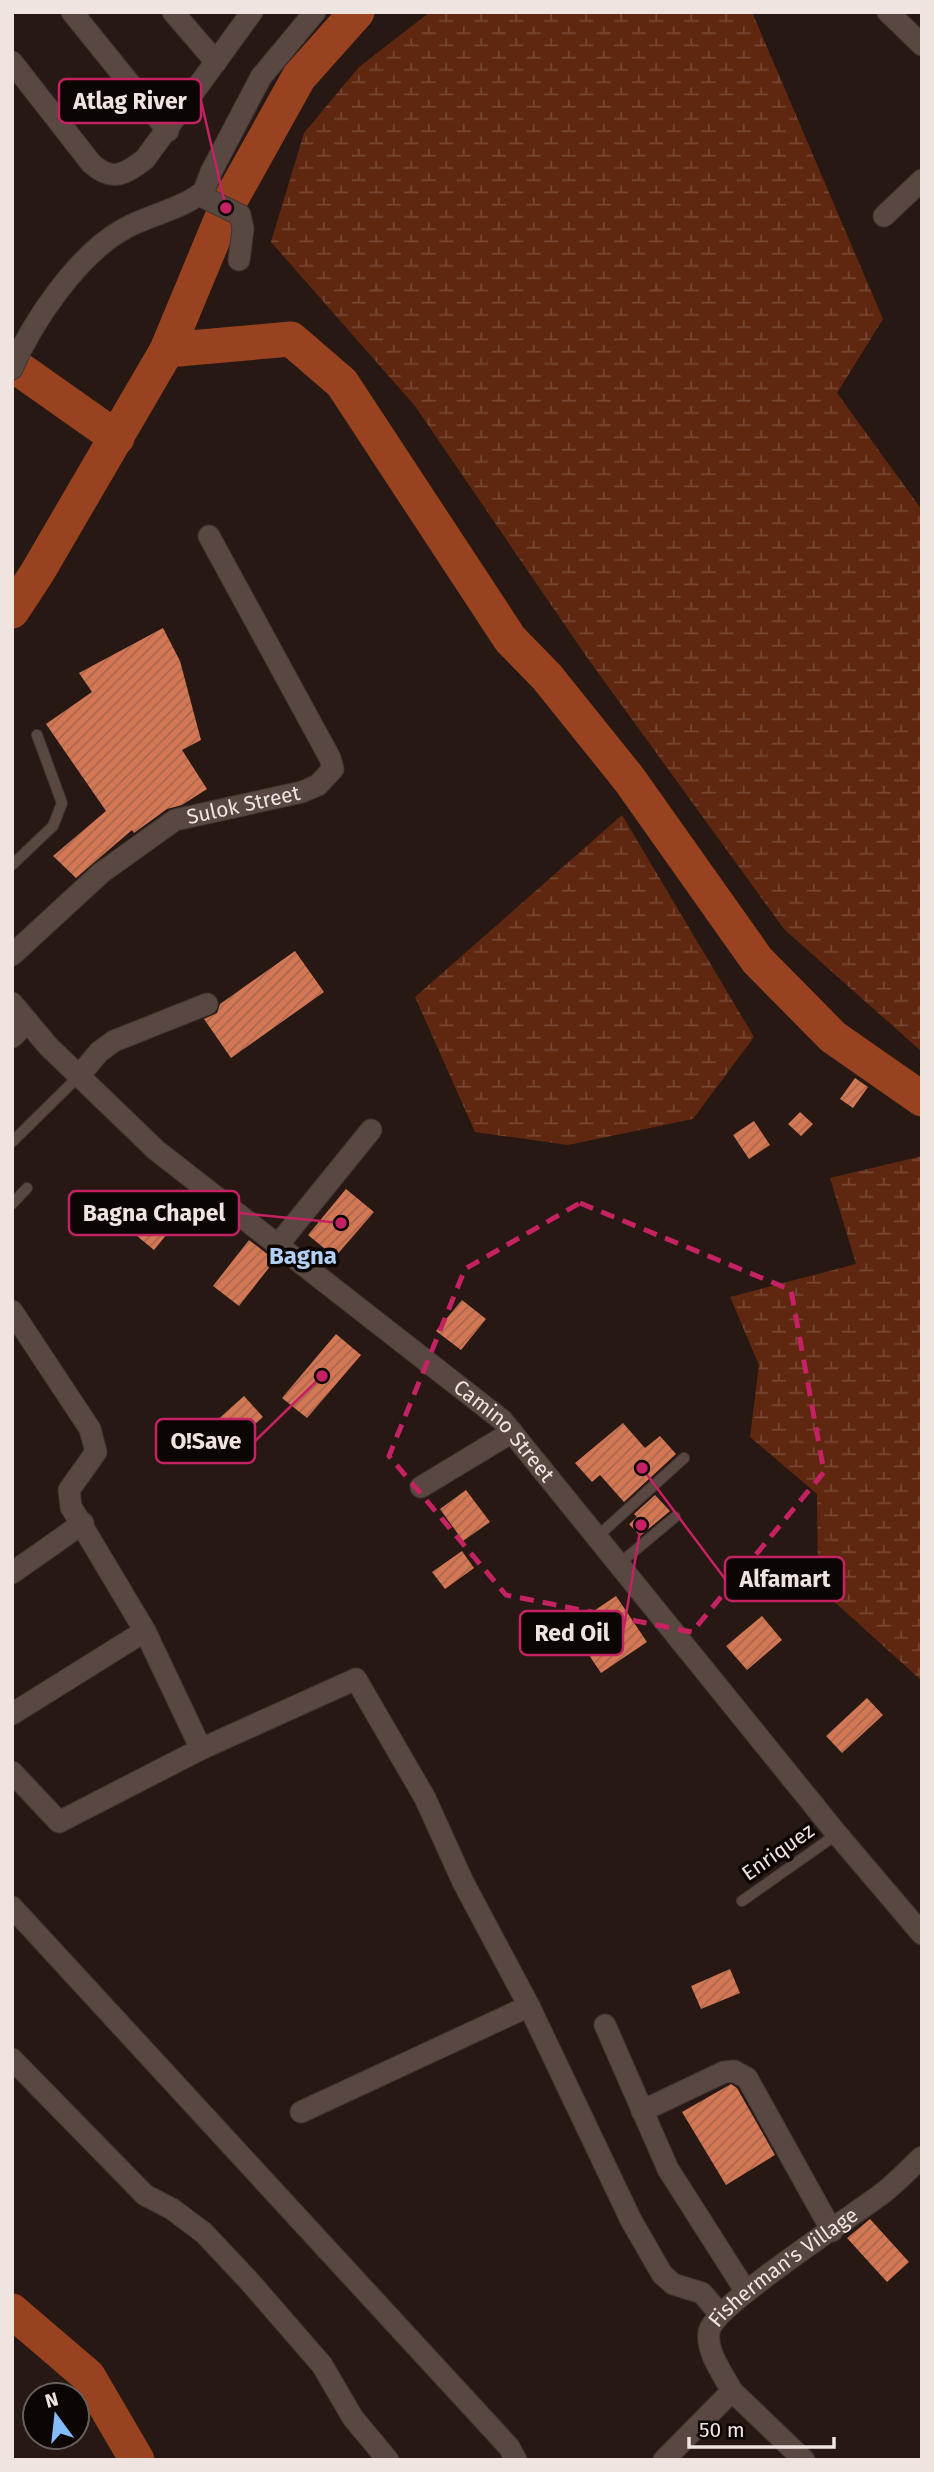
<svg xmlns="http://www.w3.org/2000/svg" width="934" height="2472" viewBox="0 0 934 2472" font-family="'Fira Sans',sans-serif">
<style>
.wetland{fill:url(#wetland-marsh)}
.lines{fill:none;stroke-linecap:round;stroke-linejoin:round}
.river{stroke:#98421f;stroke-width:35}
.building{fill:url(#building-hatch)}
.service-casing{stroke:#403533;stroke-width:12}
.minor-casing{stroke:#403533;stroke-width:23}
.secondary-casing{stroke:#403533;stroke-width:23}
.service{stroke:#594741;stroke-width:10}
.minor{stroke:#594741;stroke-width:21}
.secondary{stroke:#594741;stroke-width:21}
.marked{fill:none;stroke:#c42262;stroke-width:5;stroke-dasharray:14 9;stroke-linejoin:round}
.labels{text-anchor:middle;stroke-width:7;stroke-linejoin:round;paint-order:stroke}
.street-label{font-size:21px;fill:#efe4e0;stroke:#0b0504}
.quarter-label{font-size:24px;font-weight:bold;fill:#b1d0f4;stroke:#0b0504}
.leader{fill:none;stroke:#c42262;stroke-width:2.5}
.callout-dot{fill:#c42262;stroke:#0b0504;stroke-width:2.5}
.callout{fill:#0b0504;stroke:#c42262;stroke-width:2.5}
.callout-label{font-size:23px;text-anchor:middle;font-weight:bold;fill:#efe4e0}
</style>
<defs>
<pattern id="wetland-marsh" width="20" height="14" patternUnits="userSpaceOnUse" patternTransform="scale(1.75)"><rect width="20" height="14" fill="#5f2710"/><path d="M1 5h8M5 5V1M11 12h8M15 12V8" fill="none" stroke="#764632"/></pattern>
<pattern id="building-hatch" width="6" height="6" patternUnits="userSpaceOnUse" patternTransform="scale(1.75)"><rect width="6" height="6" fill="#d37754"/><path d="M-1 1l2-2M0 6l6-6M5 7l2-2" fill="none" stroke="#a9684f"/></pattern>
</defs>
<rect width="100%" height="100%" fill="#271813"/>
<path class="wetland" d="M 430,12 L 752,12 L 883,319 L 837,393 L 922,510 L 922,1052 L 784,929 L 586,656 L 415,406 L 271,242 L 304,133 L 359,67 Z
M 622,815 L 754,1037 L 693,1119 L 568,1145 L 475,1132 L 415,997 Z
M 922,1156 L 922,1681 L 818,1587 L 817,1494 L 750,1437 L 759,1365 L 730,1297 L 856,1264 L 830,1178 Z"/>
<g class="lines">
<path class="river" d="M 167,350 L 291,339 L 342,383 L 510,639 L 547,677 L 629,779 L 757,960 L 833,1037 L 922,1099
M 12,364 L 117,438
M 12,611 L 37,573 L 167,350 L 226,208 L 299,77 L 357,12
M 12,2311 L 88,2376 L 137,2460"/>
</g>
<path class="building" d="M 163,628 L 180,661 L 201,740 L 182,750 L 207,789 L 182,805 L 167,809 L 134,833 L 132,830 L 76,878 L 53,856 L 106,811 L 46,724 L 92,692 L 79,673 Z
M 295,951 L 324,992 L 231,1058 L 204,1019 L 217,1013 L 220,1004 Z
M 855,1078 L 868,1087 L 853,1108 L 840,1099 Z
M 800,1112 L 813,1124 L 801,1136 L 788,1124 Z
M 754,1121 L 770,1145 L 749,1159 L 733,1135 Z
M 346,1189 L 374,1212 L 335,1257 L 308,1235 Z
M 157,1190 L 184,1213 L 154,1250 L 126,1227 Z
M 249,1240 L 275,1260 L 239,1306 L 213,1286 Z
M 462,1300 L 486,1319 L 461,1350 L 436,1331 Z
M 336,1334 L 361,1355 L 307,1418 L 282,1398 Z
M 244,1396 L 263,1417 L 234,1443 L 215,1422 Z
M 623,1423 L 645,1448 L 660,1436 L 676,1454 L 624,1502 L 600,1475 L 592,1482 L 575,1463 Z
M 466,1490 L 490,1522 L 463,1541 L 440,1509 Z
M 655,1495 L 670,1511 L 640,1536 L 629,1524 L 637,1517 L 634,1514 Z
M 462,1551 L 474,1568 L 445,1589 L 432,1572 Z
M 616,1596 L 647,1642 L 601,1673 L 570,1627 Z
M 762,1616 L 782,1640 L 747,1670 L 726,1646 Z
M 867,1698 L 883,1715 L 842,1753 L 826,1736 Z
M 730,1969 L 740,1993 L 701,2009 L 691,1986 Z
M 731,2084 L 737,2088 L 775,2155 L 726,2185 L 682,2112 Z
M 870,2219 L 909,2262 L 887,2282 L 847,2238 Z"/>
<g class="lines">
<defs>
<path id="service" d="M 12,865 L 53,826 L 62,803 L 37,735
M 12,1142 L 79,1076
M 12,1204 L 27,1188
M 598,1536 L 684,1458
M 620,1563 L 675,1517
M 742,1901 L 837,1834"/>
<g id="minor">
<path d="M 72,12 L 168,131"/>
<path d="M 173,12 L 216,62"/>
<path d="M 888,12 L 922,45"/>
<path d="M 12,62 L 91,163 C 111,182 125,175 145,159 L 252,12"/>
<path d="M 199,195 L 240,215 L 243,229 L 239,260"/>
<path d="M 884,216 L 922,180"/>
<path d="M 12,369 C 32,322 77,256 122,230 C 147,215 181,210 204,191 L 211,172 L 261,77 L 315,12"/>
<path id="s1" d="M 12,955 L 101,873 L 175,820 L 302,792 L 318,785 L 333,769 L 330,758 L 209,536"/>
<path d="M 12,1037 L 28,1022"/>
<path d="M 79,1076 L 99,1052 L 114,1041 L 207,1004"/>
<path d="M 277,1246 L 371,1130"/>
<path d="M 12,1311 L 90,1429 L 96,1452 L 69,1490 L 71,1507 L 145,1631 L 201,1749 L 356,1679 L 425,1798 L 463,1882 L 529,2006 L 631,2220 L 662,2274 L 673,2284 L 702,2293 L 719,2313"/>
<path d="M 421,1487 L 512,1432"/>
<path d="M 12,1573 L 83,1523"/>
<path d="M 12,1714 L 145,1631"/>
<path d="M 12,1772 L 59,1822 L 201,1749"/>
<path d="M 12,1907 L 509,2447 L 516,2460"/>
<path d="M 605,2025 L 668,2169 L 745,2290"/>
<path d="M 12,2059 L 145,2195 L 172,2209 L 204,2233 L 250,2282 L 322,2365 L 353,2418 L 388,2460"/>
<path d="M 642,2111 L 724,2072 L 734,2071 L 747,2078 L 832,2231"/>
<path d="M 301,2112 L 529,2006"/>
<path d="M 732,2391 L 804,2460"/>
<path id="s2" d="M 664,2460 L 732,2391 C 723,2374 706,2352 709,2332 C 713,2306 853,2216 883,2193 C 897,2182 909,2169 922,2157"/>
</g>
<g id="secondary">
<path id="s3" d="M 12,1003 L 48,1046 L 156,1150 L 502,1420 L 837,1834 L 922,1934"/>
</g>
</defs>
<use href="#service" class="service-casing"/>
<use href="#minor" class="minor-casing"/>
<use href="#secondary" class="secondary-casing"/>
<use href="#service" class="service"/>
<use href="#minor" class="minor"/>
<use href="#secondary" class="secondary"/>
</g>
<path class="marked" d="M 580,1203 L 791,1290 L 824,1472 L 692,1632 L 506,1595 L 389,1456 L 465,1269 Z"/>
<g class="labels">
<g class="street-label">
<text dy="7" stroke="none"><textPath href="#s1" startOffset="282">Sulok Street</textPath></text>
<text dy="7" stroke="none"><textPath href="#s3" startOffset="654">Camino Street</textPath></text>
<text transform="translate(778 1852) rotate(-35)" y="7">Enriquez</text>
<text dy="7" stroke="none"><textPath href="#s2" startOffset="261">Fisherman's Village</textPath></text>
</g>
<g class="quarter-label">
<text x="303" y="1264">Bagna</text>
</g>
</g>
<path class="leader" d="M226 208L201 101M341 1223L239 1213M322 1376L255 1441M642 1468L725 1579M641 1525L623 1633"/>
<g class="callout-dot">
<circle cx="226" cy="208" r="7"/>
<circle cx="341" cy="1223" r="7"/>
<circle cx="322" cy="1376" r="7"/>
<circle cx="642" cy="1468" r="7"/>
<circle cx="641" cy="1525" r="7"/>
</g>
<g class="callout">
<rect x="59" y="79" width="142" height="44" rx="7"/>
<rect x="69" y="1191" width="170" height="44" rx="7"/>
<rect x="156" y="1419" width="99" height="44" rx="7"/>
<rect x="725" y="1557" width="119" height="44" rx="7"/>
<rect x="520" y="1611" width="103" height="44" rx="7"/>
</g>
<g class="callout-label">
<text x="130" y="109">Atlag River</text>
<text x="154" y="1221">Bagna Chapel</text>
<text x="206" y="1449">O!Save</text>
<text x="785" y="1587">Alfamart</text>
<text x="572" y="1641">Red Oil</text>
</g>
<rect width="934" height="2472" fill="none" stroke="#efe4e0" stroke-width="28"/>
<g transform="translate(56 2416) rotate(345)"><circle r="33" fill="#0b0504" stroke="#665e5c" stroke-width="2"/>
<path d="M0-5L12 26L0 18L-12 26Z" fill="#83bcfb"/>
<text y="-10" font-size="19" font-weight="bold" text-anchor="middle" fill="#efe4e0">N</text>
</g>
<path d="M689 2437v10h145v-10" fill="none" stroke="#efe4e0" stroke-width="3.5"/>
<text x="699" y="2437" font-size="21" fill="#efe4e0" stroke="#0b0504" stroke-width="5" paint-order="stroke">50 m</text>
</svg>
